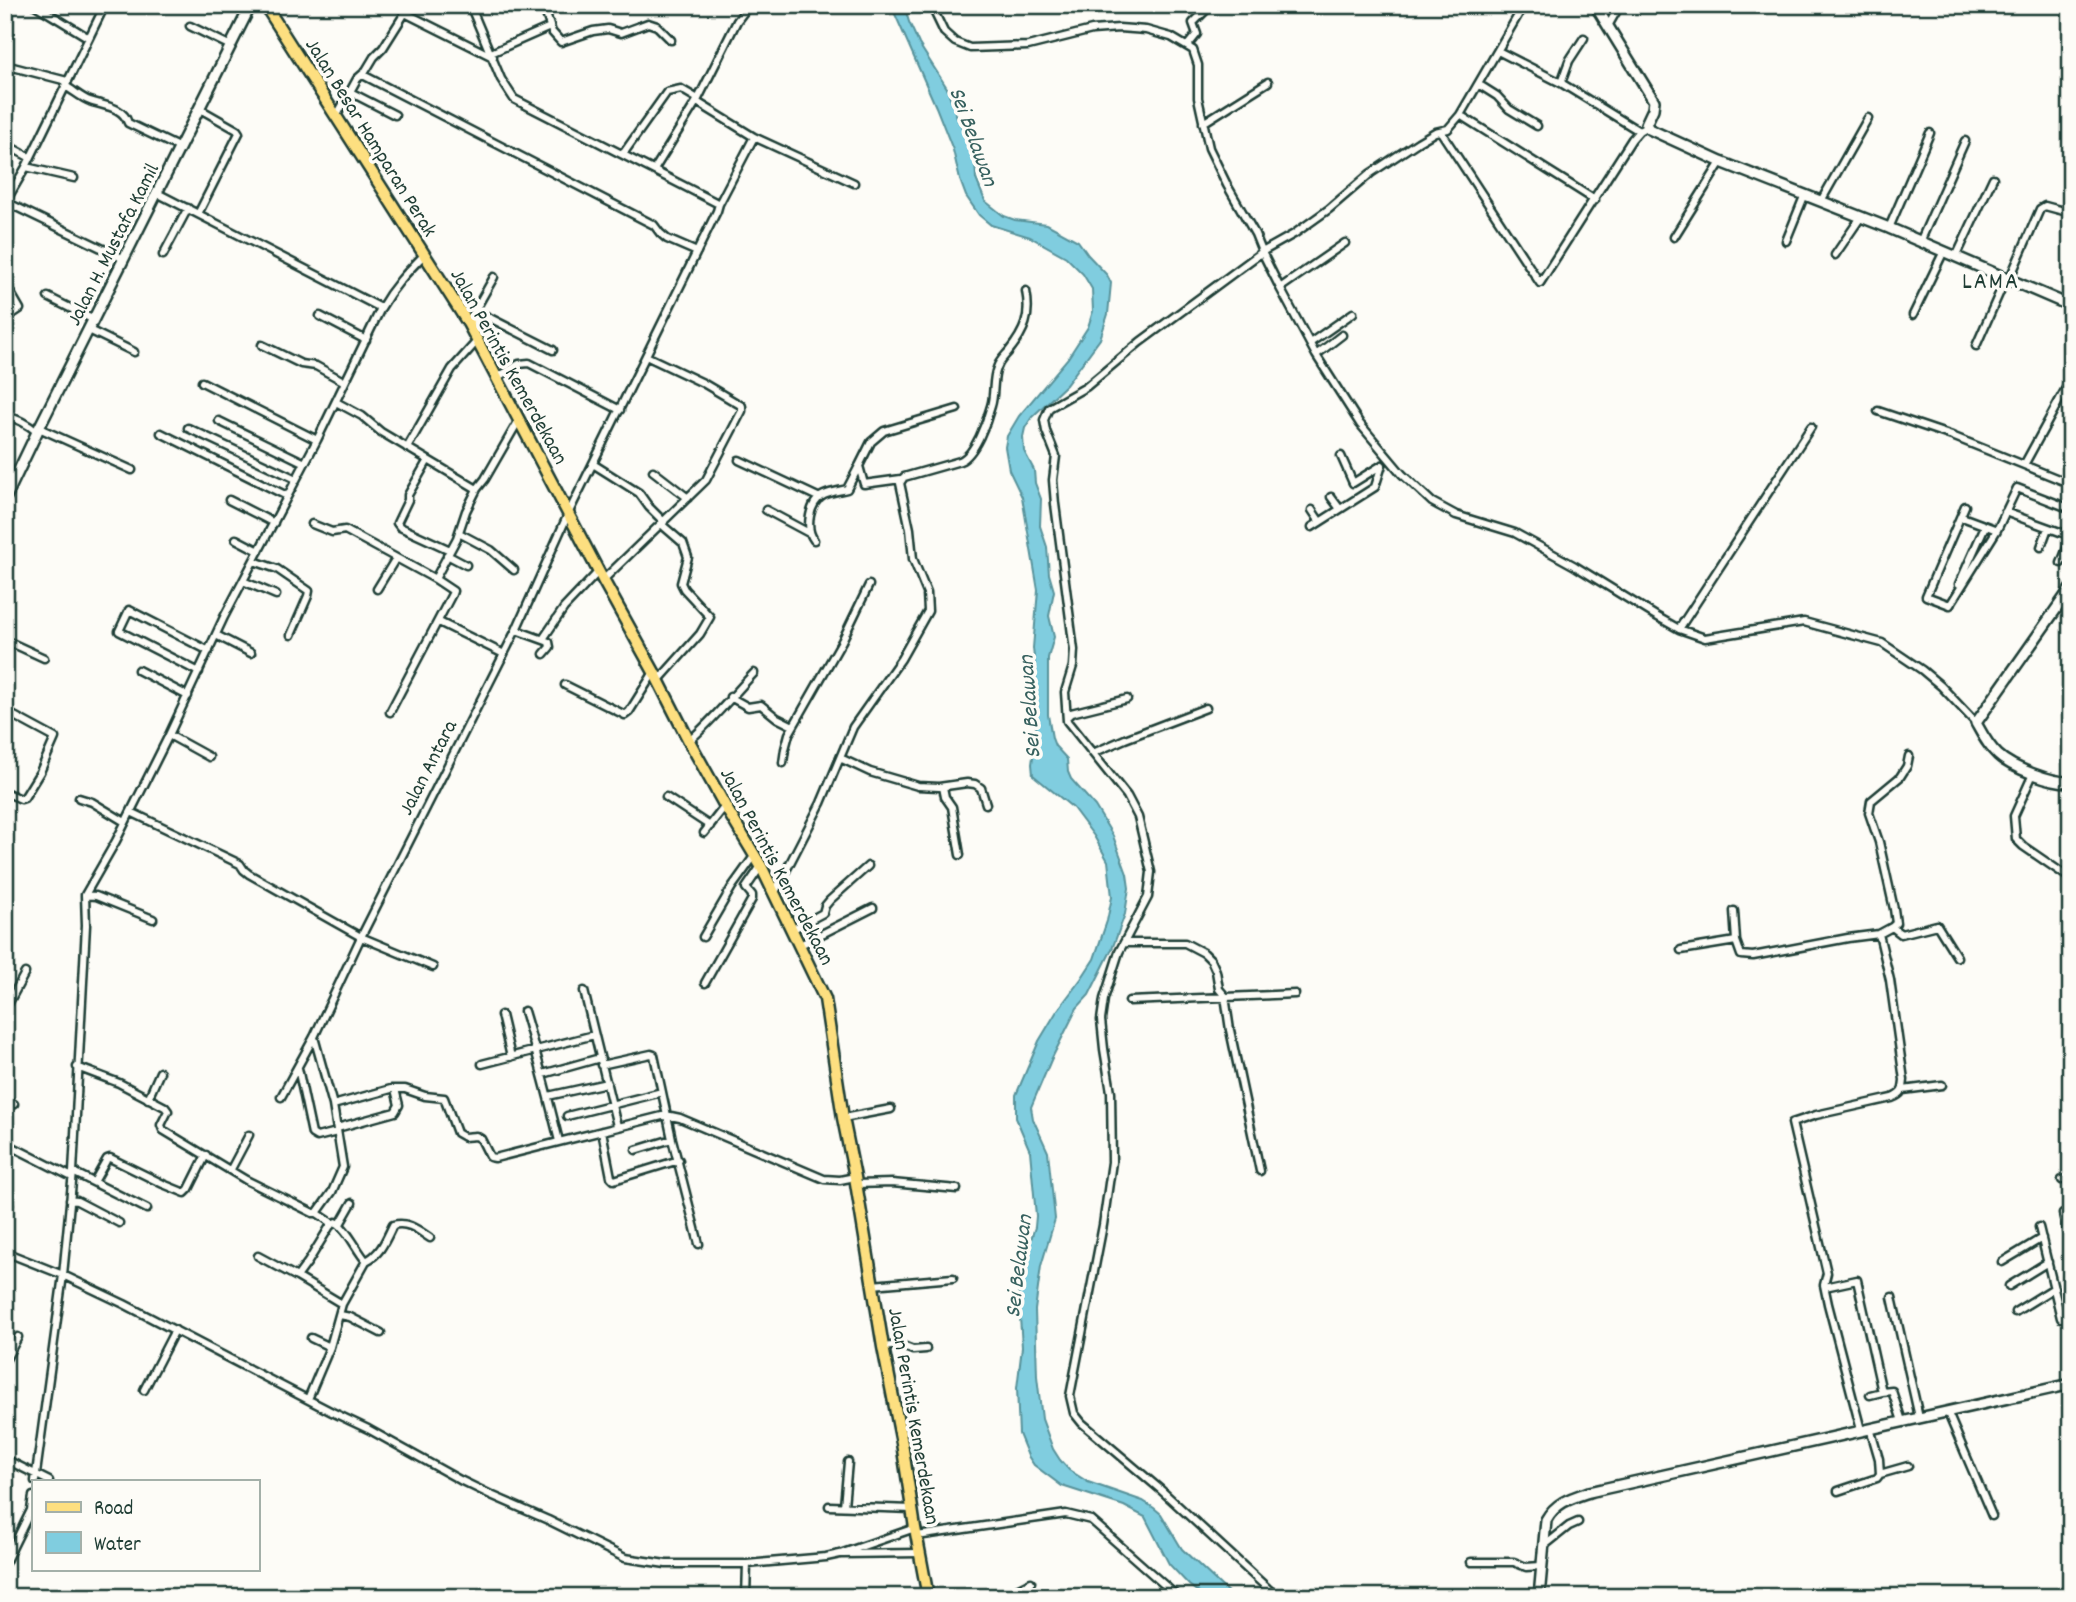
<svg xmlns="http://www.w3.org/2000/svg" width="2076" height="1602" viewBox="0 0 2076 1602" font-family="Dekko,sans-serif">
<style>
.water{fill:#80cddf;stroke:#59939b;stroke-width:2}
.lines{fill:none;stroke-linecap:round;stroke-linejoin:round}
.street-casing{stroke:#1f3d34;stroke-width:11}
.secondary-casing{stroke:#1f3d34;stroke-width:14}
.primary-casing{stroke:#1f3d34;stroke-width:15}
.street{stroke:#fdfcf7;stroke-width:6}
.secondary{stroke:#fdfcf7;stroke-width:9}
.primary{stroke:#fddf80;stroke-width:10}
.labels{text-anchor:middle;stroke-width:7;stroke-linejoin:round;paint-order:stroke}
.street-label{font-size:21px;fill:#1f3d34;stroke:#fdfcf7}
.water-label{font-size:23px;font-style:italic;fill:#37615f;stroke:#fdfcf7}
.quarter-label{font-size:24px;letter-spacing:2px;fill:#1f3d34;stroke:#fdfcf7}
</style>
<rect width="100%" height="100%" fill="#fdfcf7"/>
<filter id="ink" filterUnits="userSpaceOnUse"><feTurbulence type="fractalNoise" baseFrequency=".0143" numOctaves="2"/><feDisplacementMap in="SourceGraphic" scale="14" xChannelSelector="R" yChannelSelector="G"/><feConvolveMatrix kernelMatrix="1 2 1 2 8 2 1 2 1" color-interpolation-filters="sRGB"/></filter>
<g filter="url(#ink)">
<path class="water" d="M 891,5 L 904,5 L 909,22 L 919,44 L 947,88 L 958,120 L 972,145 L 975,160 L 976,179 L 985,201 L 1004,216 L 1015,220 L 1047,224 L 1078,241 L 1088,255 L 1107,275 L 1111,283 L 1108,314 L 1100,339 L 1066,385 L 1032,417 L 1025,428 L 1023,437 L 1024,451 L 1034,470 L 1035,483 L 1041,499 L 1040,526 L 1047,547 L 1049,574 L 1054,591 L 1049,616 L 1054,637 L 1048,658 L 1048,715 L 1052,738 L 1055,746 L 1067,759 L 1068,772 L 1071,779 L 1095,806 L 1113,836 L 1127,874 L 1129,888 L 1125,914 L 1112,949 L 1089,995 L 1077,1008 L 1051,1060 L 1031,1107 L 1033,1119 L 1048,1152 L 1055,1219 L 1041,1266 L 1035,1310 L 1037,1376 L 1042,1419 L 1053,1449 L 1060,1460 L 1069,1470 L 1088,1482 L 1143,1501 L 1154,1508 L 1161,1514 L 1182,1549 L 1233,1597 L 1204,1597 L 1189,1585 L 1169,1564 L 1145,1517 L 1124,1506 L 1062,1486 L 1034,1465 L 1028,1456 L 1019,1434 L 1017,1388 L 1022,1347 L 1018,1287 L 1019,1276 L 1035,1227 L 1036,1216 L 1030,1151 L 1016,1118 L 1016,1095 L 1039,1041 L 1057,1011 L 1081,979 L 1094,959 L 1107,921 L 1112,897 L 1108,861 L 1094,836 L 1073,808 L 1033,775 L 1032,764 L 1036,735 L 1036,677 L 1033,648 L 1038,590 L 1022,497 L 1009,470 L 1005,447 L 1007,436 L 1019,416 L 1068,358 L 1088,327 L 1093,311 L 1092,289 L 1083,274 L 1066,257 L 1030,237 L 991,225 L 979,215 L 966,196 L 960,180 L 953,150 L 936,107 Z"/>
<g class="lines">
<defs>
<path id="street" d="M 35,5 L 89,38
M 470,5 L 501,79 L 514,99 L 719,204
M 543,5 L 552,32 L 561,42 L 593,31 L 608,29 L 621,33 L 648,23 L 657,26 L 671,40
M 931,5 L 944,32 L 955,42 L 970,48 L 1028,46 L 1092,30 L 1119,28 L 1146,30 L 1171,37 L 1193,50 L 1198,65 L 1198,98 L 1209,148 L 1227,185 L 1255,234 L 1263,254 L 1280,288 L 1316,355 L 1360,424 L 1402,474 L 1432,502 L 1456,515 L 1515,533 L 1575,566 L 1656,616 L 1679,629 L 1705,638 L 1804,622 L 1882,643 L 1922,670 L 1941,686 L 1976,723
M 405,13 L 493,57
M 190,26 L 231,46
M 1608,26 L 1620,5
M 1188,45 L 1197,34 L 1193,23 L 1211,5
M 1498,51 L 1561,83 L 1639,131
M 491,53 L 550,27
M 5,73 L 9,66 L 67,81
M 363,75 L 654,225 L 660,233 L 667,239 L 697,252
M 1561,83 L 1569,61 L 1584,38
M 1478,84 L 1497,96 L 1509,109 L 1537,126
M 65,86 C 73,90 81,98 90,101 C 103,106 123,106 128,123 L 180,148
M 350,92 L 395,115
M 697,102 L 754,137 L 854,183
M 1460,115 L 1595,200
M 336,117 L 357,79 L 365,72 L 374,57 L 383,48 L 410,5
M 1203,123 L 1268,82
M 1441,132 L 1540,283 L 1632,139 L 1639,131 L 1646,127
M 5,144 L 29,157
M 623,154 L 667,92 L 681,89 L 698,99
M 26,167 L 74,178
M 654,170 L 698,99 L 737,21 L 749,5
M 157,193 L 381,308
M 1821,201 L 1868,118
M 6,202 L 124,259
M 5,203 L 26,167 L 105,5
M 198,214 L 239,133 L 237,130 L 200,109
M 1889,228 L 1930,133
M 1674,237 L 1721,162
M 1786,241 L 1805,194
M 1920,242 L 1965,141
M 163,255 L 188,208
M 1835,255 L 1861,217
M 1956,257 L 1993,178
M 2009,280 L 2040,209 L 2045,206 L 2071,213
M 1280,288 L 1345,243
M 5,290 L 9,290 L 20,309 L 5,319
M 48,297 L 94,320
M 1913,315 L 1944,251
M 320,316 L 366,340
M 469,321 L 494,277
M 470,327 L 478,314 L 484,315 L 553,350
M 89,330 L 134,352
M 1310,343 L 1353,313
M 262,345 L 301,364 L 316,366 L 345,382
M 1976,346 L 2006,278
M 1316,355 L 1342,335
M 498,377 L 519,364 L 529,363 L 620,410
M 2071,379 L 2024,465 L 2071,484
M 202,382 L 317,440
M 336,402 L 362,416 L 381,432 L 477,489
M 1878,411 L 1952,436 L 2024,465
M 5,417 C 16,417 29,425 37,432
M 219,421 L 305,463
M 39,428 L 132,470
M 188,428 L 296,479
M 161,433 L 287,496
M 407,448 L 452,369 L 478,340
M 1341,456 L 1353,483 L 1382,465
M 428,460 L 408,495 L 408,500 L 397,523 L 400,527 L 450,550
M 739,460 L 820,498
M 593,464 L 639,493 L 649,507 L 664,522
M 653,471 L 688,498
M 901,479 L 864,484 L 859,466 L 871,442 L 884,431 L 957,409
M 1331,497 L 1340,509
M 229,500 L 274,523
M 766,510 L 809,533
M 1312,510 L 1320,522
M 2005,512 L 2071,536
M 1962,517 L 1997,530
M 312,524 L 332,532 L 345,530 L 435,579
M 1312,527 L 1375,487 L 1382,465
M 459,533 L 491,550 L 514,570
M 236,539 L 259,551
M 814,540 C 805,528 809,502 824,495 C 831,492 839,491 847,489 L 859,466
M 2041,547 L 2048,528
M 447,555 L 466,565
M 254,561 L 277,569 L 309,591 L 308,596 L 291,635
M 2061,563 L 2071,538
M 603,580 L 706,480 L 742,411 L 742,406 L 703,383 L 646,356
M 243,581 L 276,595
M 1959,584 L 1985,526
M 377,589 L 396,558
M 1950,605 L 1997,530 L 2017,488 L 2071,509
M 1950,605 L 1926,596 L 1965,506
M 439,622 L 504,654
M 1679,629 L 1811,427
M 516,630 L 549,642 L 550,647 L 544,654
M 216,635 L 251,653
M 543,639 L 564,608 L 599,571
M 5,640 L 44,658
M 138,670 L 188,696
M 199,672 L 119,631 L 129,610 L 209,651
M 658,681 L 700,634 L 710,617 L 684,589 L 681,583 L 688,557 L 683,543 L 661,524
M 565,685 L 625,715 L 629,712 L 654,672
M 730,697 L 748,707 L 761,705 L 777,718 L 793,726
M 5,711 L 55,738 L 40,772 L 24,798 L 21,799 L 5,792
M 390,712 L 452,594 L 453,591 L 435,579 L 457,538 L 466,511 L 477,489 L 485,479 L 519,420
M 1067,717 L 1071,713 L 1127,699
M 169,735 L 209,757
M 689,741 C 713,720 732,696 754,673
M 1093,753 L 1125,739 L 1206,708
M 840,758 L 870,772 L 918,786 L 939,787 L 967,783 L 975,784 L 981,788 L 986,804
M 783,763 L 785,749 L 789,734 L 842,641 L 869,585
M 2033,774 L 2014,816 L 2016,839 L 2023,846 L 2071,879
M 943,787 L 945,797 L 952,807 L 960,855
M 666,797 L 710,826
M 79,798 L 92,802 L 125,822
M 131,812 L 240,864 L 244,870 L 249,874 L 361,937 L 433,967
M 704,833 L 725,806
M 774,894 L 821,803 L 853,727 L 901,659 L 928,611 L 927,593 L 913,559 L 910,529 L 900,483 L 904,477 L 960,461 C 975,455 987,421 991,406 C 995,394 992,380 997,368 C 999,361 1005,356 1009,351 C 1025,331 1031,316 1026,291
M 85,895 L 96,896 L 153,919
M 1734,911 L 1736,941
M 1892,927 L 1901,934 L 1937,925 L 1957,957
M 793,929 L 823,913 L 825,906 L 830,900 L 868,866
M 703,937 L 732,887 L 755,855
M 1124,943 L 1185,943 L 1204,953 L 1211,960 L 1216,971 L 1219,989 L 1225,996 L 1230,1030 L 1260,1171
M 800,945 L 873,908
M 1681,950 L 1736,941 L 1741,955 L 1753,956 L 1848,938 L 1879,934 L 1892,927 L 1896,923 L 1894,909 L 1879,842 L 1869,813 L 1871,801 L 1900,777 L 1907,766 L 1909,756
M 705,983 L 752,899 L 752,895 L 746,888 L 761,866
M 584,991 L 617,1126
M 1129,1001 L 1295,994
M 5,1010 L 25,973
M 524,1011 C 537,1054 548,1097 559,1141
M 501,1015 L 511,1057
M 314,1037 L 333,1105
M 482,1064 L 594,1035
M 601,1065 L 651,1054 L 654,1055 L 672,1139 L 699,1244
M 77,1067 L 119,1083 L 165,1107 L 168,1111 L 161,1125 L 163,1130 L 246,1180 L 313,1213 L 317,1213 L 332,1192 L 343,1167 L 333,1105 L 391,1089 L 405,1089 L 425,1096 L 444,1098 L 457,1133 L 464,1137 L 476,1136 L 481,1139 L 490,1157 L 495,1158 L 666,1115 L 680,1118 L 824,1179 L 840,1180 L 855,1177
M 298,1068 L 312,1134 L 317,1137 L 337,1132
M 543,1074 L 600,1058
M 1903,1090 L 1942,1085
M 548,1096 L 607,1083
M 281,1097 L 314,1037 L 361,937 L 516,630 L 569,512 L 717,211 L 719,204 L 754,137
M 148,1099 L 160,1072
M 5,1100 L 14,1104
M 567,1116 L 662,1092
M 843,1118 L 891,1109
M 337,1128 L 395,1112 L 399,1105 L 395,1089
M 602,1131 L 611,1177 L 614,1180 L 679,1160
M 5,1143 L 72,1177
M 636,1150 L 672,1139
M 231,1169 L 249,1135
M 73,1172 L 147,1209
M 2062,1180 L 2071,1178
M 94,1182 L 107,1159 L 110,1158 L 163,1184 L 185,1193 L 189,1189 L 206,1155
M 856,1184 L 892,1183 L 957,1189
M 70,1200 L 77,1201 L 119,1223
M 5,1213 L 9,1205
M 317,1213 L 332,1223
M 2063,1214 L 2071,1250
M 340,1224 L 352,1203
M 2039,1227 L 2061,1318 L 2071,1316
M 5,1252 L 63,1275 L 124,1304 L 332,1412 L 368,1429 L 460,1480 L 491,1495 L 548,1520 L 625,1558 L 666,1564 L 747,1564 L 826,1557 L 840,1554 L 915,1528
M 258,1256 L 297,1277 L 308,1262 L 330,1226 L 336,1222 C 348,1230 356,1249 366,1261
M 2002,1262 L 2042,1238
M 297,1277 L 342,1304
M 872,1285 L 953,1278
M 2009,1286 L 2048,1262
M 1825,1287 L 1857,1280 L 1882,1392 L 1892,1391 L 1902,1421
M 1892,1297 L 1919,1417
M 2015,1312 L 2054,1288
M 340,1315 L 350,1317 L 381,1333
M 311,1338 L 330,1347
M 883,1347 L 900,1345 L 913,1350 L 926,1349
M 5,1361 L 18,1337
M 144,1390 L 175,1330
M 1870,1395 L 1882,1392
M 308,1399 L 330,1347 L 342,1304 L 366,1261 C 381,1254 386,1239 393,1225 C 408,1221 418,1230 430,1238
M 1947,1411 L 1992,1516
M 1861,1430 L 1828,1304 L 1824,1285 L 1827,1273 L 1792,1123 L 1816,1115 L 1892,1098 C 1902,1094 1903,1091 1904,1080 L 1890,980 L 1879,934
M 5,1459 L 49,1481
M 1880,1474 L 1908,1466
M 35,1481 L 63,1275 L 73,1172 L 86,925 L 85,895 L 116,841 L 169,735 L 224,617 L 317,440 L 381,308 C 393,287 407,272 424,255
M 1838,1491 L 1877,1478 L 1880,1474 L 1879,1459 L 1870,1428
M 829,1506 L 912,1509
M 844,1506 L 848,1462
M 917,1536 L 1066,1514 L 1091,1520 L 1178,1597
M 1544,1546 L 1569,1526 L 1578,1522
M 842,1554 L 920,1553
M 1471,1562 L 1514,1562 L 1526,1567 L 1541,1566
M 5,1563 L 31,1510 L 33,1496
M 746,1597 L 747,1564
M 1001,1597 L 1031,1582
M 1277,1597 L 1161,1490 L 1082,1423 L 1074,1413 L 1070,1396 L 1103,1225 L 1112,1162 L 1111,1092 L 1104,1049 L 1101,1020 L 1104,999 L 1119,952 L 1148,897 L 1151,872 L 1138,817 L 1127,796 L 1067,721 L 1065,692 L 1073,666 L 1074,650 L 1055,504 L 1053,480 L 1056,456 L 1046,431 L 1044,420 L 1049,408 L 1086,387 L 1140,342 L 1262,252 L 1294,234 L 1329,209 L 1371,173 L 1418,142 L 1435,132 L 1448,129 L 1460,115 L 1524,5"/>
<path id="secondary" d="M 1595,5 L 1654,101 L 1653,109 L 1646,124 L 1649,129 L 1721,162 L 1889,228 L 2071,306
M 5,499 L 39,428 L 251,5
M 2071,588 L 1976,723 C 1982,734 1988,746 1998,755 C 2012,768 2052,783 2071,782
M 1539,1597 L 1546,1520 C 1556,1502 1571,1498 1589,1492 L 2071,1384"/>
<path id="primary" d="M 265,5 L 468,323 L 603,580 L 654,672 L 689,741 L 725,806 L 761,866 L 825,999 L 843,1118 L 855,1177 L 883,1347 L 902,1443 L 915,1528 L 928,1597"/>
</defs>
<use href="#street" class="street-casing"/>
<use href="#secondary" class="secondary-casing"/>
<use href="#primary" class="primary-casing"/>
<use href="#street" class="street"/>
<use href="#secondary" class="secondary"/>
<use href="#primary" class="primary"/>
</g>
</g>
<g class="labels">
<g class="street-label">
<text transform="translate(372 137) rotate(58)" y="7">Jalan Besar Hamparan Perak</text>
<text transform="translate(112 244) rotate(-63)" y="7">Jalan H. Mustafa Kamil</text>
<text transform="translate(510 366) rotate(61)" y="7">Jalan Perintis Kemerdekaan</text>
<text transform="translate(427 767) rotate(-63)" y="7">Jalan Antara</text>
<text transform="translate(778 866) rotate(62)" y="7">Jalan Perintis Kemerdekaan</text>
<text transform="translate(915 1416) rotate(80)" y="7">Jalan Perintis Kemerdekaan</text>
</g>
<g class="water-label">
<text transform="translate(975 136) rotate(70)" y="8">Sei Belawan</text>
<text transform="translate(1028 707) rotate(-94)" y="8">Sei Belawan</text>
<text transform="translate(1017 1266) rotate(-83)" y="8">Sei Belawan</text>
</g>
<g class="quarter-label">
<text x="1991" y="288">LAMA</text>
</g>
</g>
<rect width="2076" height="1602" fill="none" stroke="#fdfcf7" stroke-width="28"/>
<rect x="14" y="14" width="2048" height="1574" fill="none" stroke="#1f3d34" stroke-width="2.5" filter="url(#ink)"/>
<rect x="32" y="1480" width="228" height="91" fill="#fdfcf7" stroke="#a4b0a9" stroke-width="2"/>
<rect x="46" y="1502" width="35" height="10" fill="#fddf80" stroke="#a4b0a9" stroke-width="2"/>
<text x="94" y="1514" font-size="21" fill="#1f3d34">Road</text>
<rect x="46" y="1532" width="35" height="21" fill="#80cddf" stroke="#a4b0a9" stroke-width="2"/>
<text x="94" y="1550" font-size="21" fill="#1f3d34">Water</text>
</svg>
